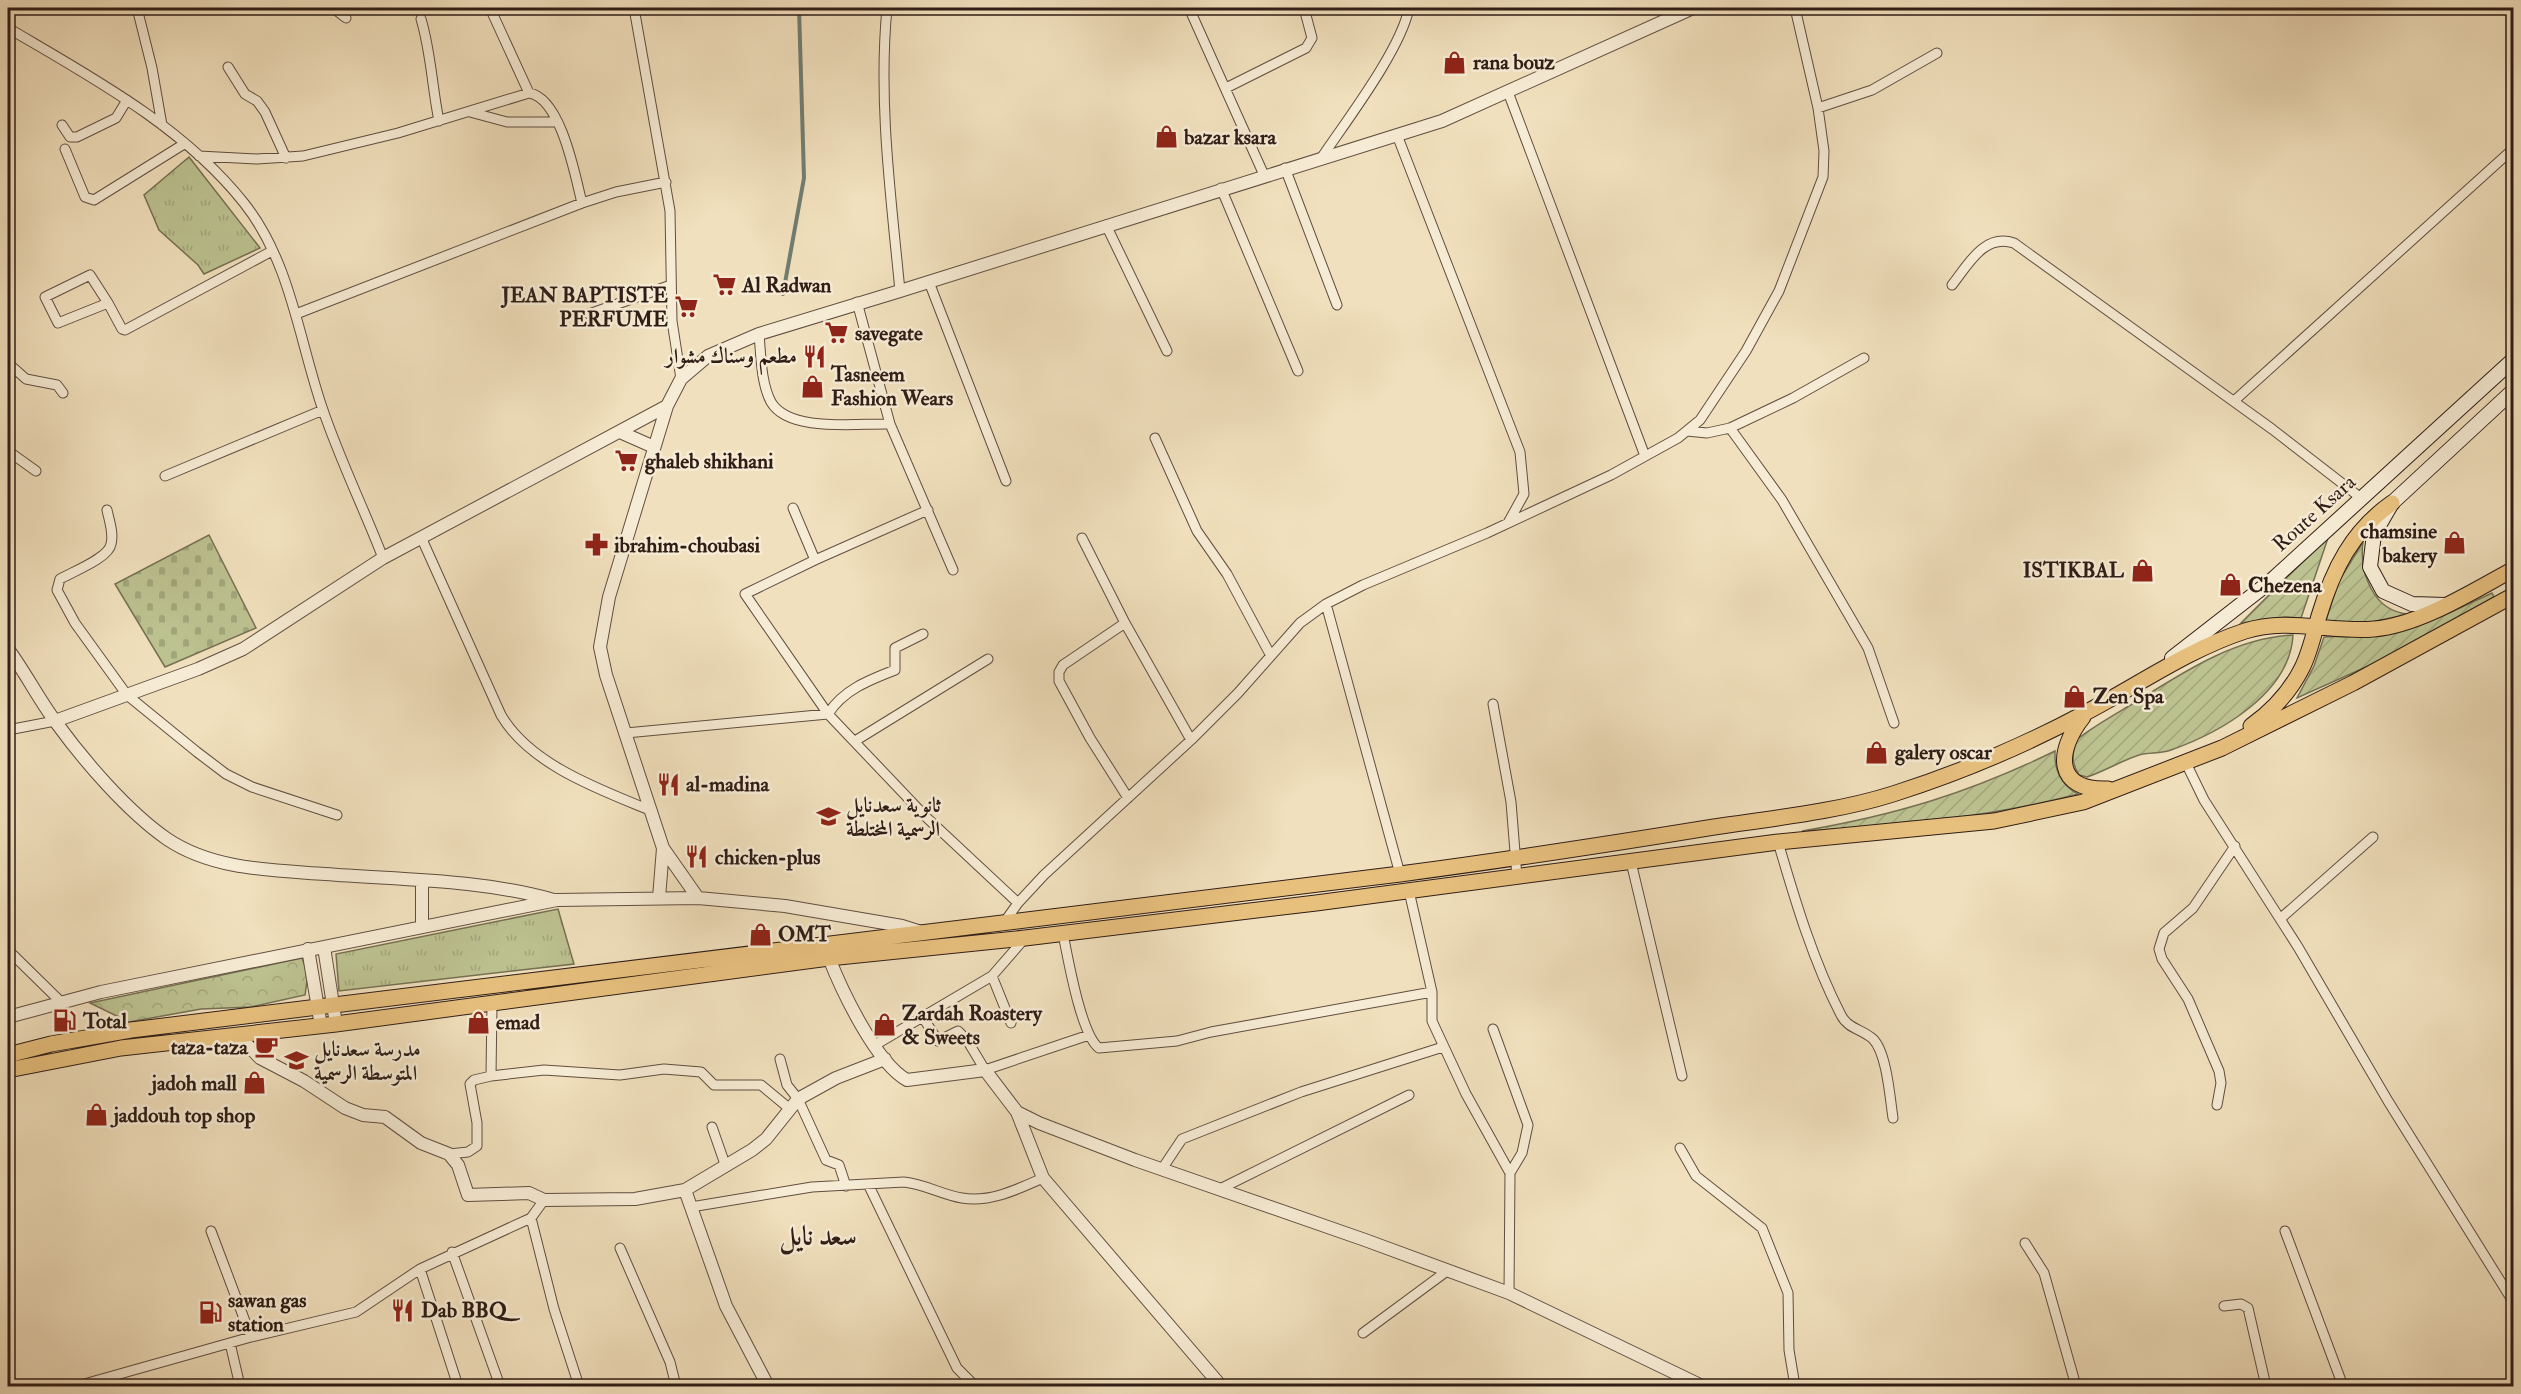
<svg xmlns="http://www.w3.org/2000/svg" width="2521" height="1394" viewBox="0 0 2521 1394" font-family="'IM FELL Double Pica',Amiri,serif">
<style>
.grass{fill:url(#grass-tufts);stroke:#767053;stroke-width:1.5}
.cemetery{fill:url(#cemetery-stones);stroke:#767053;stroke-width:1.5}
.park{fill:url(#park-crowns);stroke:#767053;stroke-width:1.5}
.garden{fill:url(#garden-furrows);stroke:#767053;stroke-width:1.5}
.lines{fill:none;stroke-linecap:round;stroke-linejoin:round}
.stream{stroke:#707d71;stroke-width:4}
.minor-casing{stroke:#604e40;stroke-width:11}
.tertiary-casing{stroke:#604e40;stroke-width:14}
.secondary-casing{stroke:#2f1d16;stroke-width:16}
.trunk-casing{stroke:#2f1d16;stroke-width:17}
.minor{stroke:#f6ebd4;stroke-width:9}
.tertiary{stroke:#f6ebd4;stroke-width:12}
.secondary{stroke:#f6ebd4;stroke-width:14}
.trunk{stroke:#e8c07e;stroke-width:15}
.labels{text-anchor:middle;stroke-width:5;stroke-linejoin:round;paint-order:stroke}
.poi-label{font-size:21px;font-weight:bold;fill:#2f1d16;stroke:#f6ebd4;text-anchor:start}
.street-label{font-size:21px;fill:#2f1d16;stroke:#f6ebd4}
.district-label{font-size:27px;font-weight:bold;fill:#2f1d16;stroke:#f6ebd4}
</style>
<defs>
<pattern id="grass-tufts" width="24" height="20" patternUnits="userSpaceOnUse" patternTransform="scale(1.5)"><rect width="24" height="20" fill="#bcc290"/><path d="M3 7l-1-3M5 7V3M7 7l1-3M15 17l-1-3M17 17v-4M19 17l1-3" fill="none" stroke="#a2a67b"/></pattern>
<pattern id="cemetery-stones" width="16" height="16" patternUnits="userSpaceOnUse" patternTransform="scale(1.5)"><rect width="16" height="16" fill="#bcc290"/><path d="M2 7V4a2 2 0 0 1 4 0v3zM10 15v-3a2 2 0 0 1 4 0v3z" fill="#a2a67b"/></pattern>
<pattern id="park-crowns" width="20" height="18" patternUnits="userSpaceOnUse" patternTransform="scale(1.5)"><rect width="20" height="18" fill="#bcc290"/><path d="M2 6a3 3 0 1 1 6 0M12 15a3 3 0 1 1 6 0" fill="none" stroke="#a2a67b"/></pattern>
<pattern id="garden-furrows" width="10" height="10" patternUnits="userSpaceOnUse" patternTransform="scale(1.5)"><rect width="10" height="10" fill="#bcc290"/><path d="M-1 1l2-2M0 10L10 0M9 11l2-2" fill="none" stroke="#a2a67b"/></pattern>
</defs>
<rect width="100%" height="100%" fill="#f1e0bd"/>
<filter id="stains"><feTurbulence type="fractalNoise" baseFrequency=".00333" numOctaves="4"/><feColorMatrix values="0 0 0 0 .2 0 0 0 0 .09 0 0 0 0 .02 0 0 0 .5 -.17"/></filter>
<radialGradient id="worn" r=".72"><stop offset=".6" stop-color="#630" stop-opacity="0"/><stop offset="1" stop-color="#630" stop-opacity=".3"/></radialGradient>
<path class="grass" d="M 189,157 L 260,248 L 204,274 L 198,265 L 159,230 L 144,195 Z
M 558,909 L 574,964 L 339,991 L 336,954 Z"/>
<path class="cemetery" d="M 209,535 L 256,628 L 165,667 L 115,584 Z"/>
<path class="park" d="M 302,958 L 308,974 L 305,995 L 251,1007 L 201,1009 L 129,1022 L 90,1003 Z"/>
<path class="garden" d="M 2329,535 L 2301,618 L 2285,617 L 2241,623 Z
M 2363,542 C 2359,572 2373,612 2409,614 L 2367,623 L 2325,623 L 2339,581 Z
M 2492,593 L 2494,597 L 2377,662 L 2297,698 L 2314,666 L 2324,637 L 2391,634 L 2449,613 Z
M 2293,635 C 2290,694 2219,733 2171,750 C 2161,754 2149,752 2139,755 C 2121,761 2105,771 2087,777 L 2079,775 C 2071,762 2072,755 2076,740 C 2094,726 2114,715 2134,703 C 2182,673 2234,638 2293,635 Z
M 2055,751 C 2054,771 2061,785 2078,794 C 1987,818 1896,826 1802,831 C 1896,815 1969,793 2055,751 Z"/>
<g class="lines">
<path class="stream" d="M 783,294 L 804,178 L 799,8"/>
<defs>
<path id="minor" d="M 137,8 L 152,68 L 162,125
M 333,8 L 346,18
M 490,8 L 529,93
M 634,8 L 670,211 L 672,321 L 681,379
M 887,8 C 878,102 891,197 900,291
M 1189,8 L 1264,175
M 421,19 C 431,52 432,87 439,121
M 8,28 C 91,77 183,126 244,203 C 291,262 299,341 323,410 C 340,460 364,509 383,558
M 228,67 L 245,94 L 257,101 L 265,112 L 286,158
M 1226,88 L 1306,48 L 1312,38 L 1304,8
M 1508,92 L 1645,456
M 1818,108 L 1872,90 L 1937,53
M 470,112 L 507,122 L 557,122
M 62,125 L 70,137 L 77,137 L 116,118 L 127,100
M 1397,135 L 1520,452 L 1524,494 L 1508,523
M 65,149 L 85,197 L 94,200 L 184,144
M 199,156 L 257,159 L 303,156 L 398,133 L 529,93 C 561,98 575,175 582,203
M 1322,157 C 1347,120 1401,49 1409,8
M 1285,168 L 1337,305
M 1221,188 L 1298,371
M 1106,225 L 1167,351
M 929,282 L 1006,481
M 1952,285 C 1968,265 1984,233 2014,243 L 2272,429 L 2361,498
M 857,302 L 890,424 L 953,570
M 108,303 L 90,275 L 45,297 L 58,323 L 108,303 L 122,329 L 125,330 L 272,251
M 296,314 L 582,203 L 616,192 L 666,182
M 589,314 L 671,285
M 759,334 C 761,356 761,383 771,402 C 789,433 858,423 890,424
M 8,363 L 26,379 L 57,385 L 63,393
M 2234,401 L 2514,148
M 1730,428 L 1782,500 L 1868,648 L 1894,723
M 1687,431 L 1707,433 L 1730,428 L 1793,398 L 1864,358
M 1155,438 L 1197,531 L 1227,574 L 1271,656
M 8,451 L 36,471
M 165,476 L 323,410
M 793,508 L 815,560 L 928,510
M 107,510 C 109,520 114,533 111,544 C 109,558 72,572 60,579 L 57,590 L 75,623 L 127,695 L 197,752 L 226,774 L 252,787 L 337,815
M 421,537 L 501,715 C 530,765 601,790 652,811
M 1082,538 L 1125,623 L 1063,665 L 1059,672 L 1059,681 L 1090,738 L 1128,798
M 815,560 L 745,594 L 828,714 C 843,690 869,680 895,670 L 895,648 L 923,634
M 1326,604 L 1400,874
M 1125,623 L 1191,740
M 1493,704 L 1511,802 L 1517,877
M 8,730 L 55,721
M 626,733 L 828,714 L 926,817 L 1018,903
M 855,741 L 988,659
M 2186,763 L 2204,800 L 2298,947 L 2388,1101 L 2514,1303
M 1778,842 C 1795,900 1813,961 1841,1015 C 1848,1029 1862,1029 1873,1039 C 1887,1053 1890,1099 1893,1118
M 1631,862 L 1682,1076
M 1409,891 L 1432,992 L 1432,1021 L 1466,1094 L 1510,1173 L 1509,1293
M 2280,919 L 2373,837
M 1003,924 L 1018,903 L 1044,875 L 1191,740 L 1238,693 L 1300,623 L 1326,604 L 1363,585 L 1487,533 L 1611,475 L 1678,438 L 1700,420 L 1746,351 L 1779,291 L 1823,177 L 1824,151 L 1818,108 L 1795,8
M 1063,934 C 1068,958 1081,1035 1099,1048 L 1177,1041 L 1211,1032 L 1432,992
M 8,950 L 62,1003
M 992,976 L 1011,1023
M 492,1004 L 491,1076 L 544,1070 L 620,1075 L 664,1069 L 701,1072 L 714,1085 L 761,1085 L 790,1109
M 922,1016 L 938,1041 L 958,1031 L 967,1040 L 985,1070 L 1089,1035
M 1493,1029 L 1528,1125 L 1522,1153 L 1510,1173
M 875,1045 L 992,976 L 1025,938
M 780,1059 L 787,1085 L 798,1099 L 826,1160 L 839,1165 L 846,1186
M 2217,1105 L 2221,1083 L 2219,1071 L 2188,999 L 2162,959 L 2159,949 L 2164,933 L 2193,908 L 2235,846
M 712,1127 L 726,1167
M 1680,1148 L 1696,1176 L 1762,1228 L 1788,1293 L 1789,1350 L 1795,1386
M 449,1154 L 468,1152 L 477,1146 L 477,1123 L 470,1084 L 474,1080 L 491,1076
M 1162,1169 L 1182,1139 L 1301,1092 L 1443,1047
M 869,1186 L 957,1368 L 975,1386
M 1220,1189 L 1409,1095
M 691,1207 L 812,1187 L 904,1182 C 925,1184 942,1195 962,1198 C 990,1203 1018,1189 1043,1178
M 531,1218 L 554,1309 L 579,1386
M 211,1231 L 251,1337
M 2285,1231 L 2343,1386
M 2025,1243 L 2044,1273 L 2076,1386
M 620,1248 L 670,1362 L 676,1386
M 452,1252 L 500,1386
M 420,1269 L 458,1386
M 2224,1306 L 2241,1304 L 2248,1308 L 2266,1386
M 1363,1333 L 1447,1271
M 230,1343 L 240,1386
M 77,1386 L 251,1337 L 356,1312 L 420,1269 L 531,1218 L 544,1200"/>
<path id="tertiary" d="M 620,432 L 654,447
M 8,649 C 25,672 38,698 55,721 C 84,761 127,811 167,839 C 213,870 272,870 325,874 C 402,880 479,879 554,900
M 55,721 L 198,669 L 243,649 L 383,558 L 667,406
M 659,898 L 663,848
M 698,898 L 663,848 L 606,675 L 600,647 L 609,597 L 667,406 L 681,379 L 708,356 L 759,334 L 900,291 L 1442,121 L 1693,8
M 422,927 L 422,881
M 324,947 L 336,1024
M 308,949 L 321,1026
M 829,958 C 842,991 876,1063 907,1080 L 985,1070 L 1017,1112 L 1039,1123 L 1135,1160 L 1365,1240 L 1509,1293 L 1702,1386
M 8,1017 L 101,992 L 557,900 L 698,898 L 785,906 L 902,926 L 921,932
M 237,1034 L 260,1058 L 304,1081 L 345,1108 L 363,1115 L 385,1117 L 421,1143 L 449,1154 L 458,1165 L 468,1195 L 529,1193 L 544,1200 L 635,1199 L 685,1190 L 752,1150 L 766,1139 L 798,1099 L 836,1078 L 885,1059
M 1017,1112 L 1043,1178 L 1221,1386
M 685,1190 L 726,1306 L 768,1386"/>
<path id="secondary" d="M 2446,605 L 2412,604 L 2383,591 L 2370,567 L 2374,534 L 2392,503 L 2514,390
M 2172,658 L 2271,581 L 2514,359"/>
<path id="trunk" d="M 2083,717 C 2056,751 2054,791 2108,789
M 2251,726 C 2272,711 2290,692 2302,668 C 2310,652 2314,633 2319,616 C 2333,569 2352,531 2392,503
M 8,1055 L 51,1044 L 131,1030 L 1400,874 C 1505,860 1610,844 1714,827 C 1774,818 1836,812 1893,794 C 1959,773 2023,746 2083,714 C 2137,686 2187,650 2245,631 C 2287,617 2331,633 2374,629 C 2420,625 2473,591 2514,569
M 8,1070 L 121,1048 L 336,1024 L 829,958 L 1025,938 L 1316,903 L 1778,842 L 1994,821 L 2083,802 L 2222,748 L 2353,683 L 2514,595"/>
</defs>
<use href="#minor" class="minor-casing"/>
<use href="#tertiary" class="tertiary-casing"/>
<use href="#secondary" class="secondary-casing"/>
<use href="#trunk" class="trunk-casing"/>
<use href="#minor" class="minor"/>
<use href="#tertiary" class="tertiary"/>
<use href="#secondary" class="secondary"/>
<use href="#trunk" class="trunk"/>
</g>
<defs>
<symbol id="shop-bare" viewBox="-9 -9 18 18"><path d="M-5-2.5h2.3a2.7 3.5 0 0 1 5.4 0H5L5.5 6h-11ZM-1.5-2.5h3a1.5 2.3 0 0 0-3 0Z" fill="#8f2418" stroke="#f6ebd4" stroke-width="2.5" paint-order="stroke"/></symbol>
<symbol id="supermarket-bare" viewBox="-9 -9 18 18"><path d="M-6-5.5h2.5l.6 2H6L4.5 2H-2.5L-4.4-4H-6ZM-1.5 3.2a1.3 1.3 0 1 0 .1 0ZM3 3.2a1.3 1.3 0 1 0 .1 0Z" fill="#8f2418" stroke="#f6ebd4" stroke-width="2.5" paint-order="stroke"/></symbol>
<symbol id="restaurant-bare" viewBox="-9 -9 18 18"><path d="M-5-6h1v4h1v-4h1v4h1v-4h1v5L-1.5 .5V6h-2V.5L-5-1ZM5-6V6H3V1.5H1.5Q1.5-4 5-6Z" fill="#8f2418" stroke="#f6ebd4" stroke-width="2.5" paint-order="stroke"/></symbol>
<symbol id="pharmacy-bare" viewBox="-9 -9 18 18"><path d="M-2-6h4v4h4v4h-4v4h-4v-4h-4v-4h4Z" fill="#8f2418" stroke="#f6ebd4" stroke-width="2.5" paint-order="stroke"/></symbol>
<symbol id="school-bare" viewBox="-9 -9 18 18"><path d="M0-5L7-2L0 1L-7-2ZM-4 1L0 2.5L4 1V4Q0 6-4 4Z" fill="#8f2418" stroke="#f6ebd4" stroke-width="2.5" paint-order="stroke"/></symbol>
<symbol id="fuel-bare" viewBox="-9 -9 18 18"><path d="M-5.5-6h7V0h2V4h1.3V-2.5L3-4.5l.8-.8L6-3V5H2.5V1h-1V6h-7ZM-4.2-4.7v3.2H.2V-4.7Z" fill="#8f2418" stroke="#f6ebd4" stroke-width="2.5" paint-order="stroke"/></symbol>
<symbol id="cafe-bare" viewBox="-9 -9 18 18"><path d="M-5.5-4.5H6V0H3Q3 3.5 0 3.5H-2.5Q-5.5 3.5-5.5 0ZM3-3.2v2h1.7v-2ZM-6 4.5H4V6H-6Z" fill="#8f2418" stroke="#f6ebd4" stroke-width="2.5" paint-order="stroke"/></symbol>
</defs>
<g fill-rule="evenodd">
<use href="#shop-bare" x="1438" y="46" width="33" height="33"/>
<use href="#shop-bare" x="1150" y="120" width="33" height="33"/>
<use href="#supermarket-bare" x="708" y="268" width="33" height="33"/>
<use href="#supermarket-bare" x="670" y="290" width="33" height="33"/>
<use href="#supermarket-bare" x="820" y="316" width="33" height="33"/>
<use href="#restaurant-bare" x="798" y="340" width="33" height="33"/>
<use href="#shop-bare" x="796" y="370" width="33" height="33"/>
<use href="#supermarket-bare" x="610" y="444" width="33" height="33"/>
<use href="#shop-bare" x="2438" y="526" width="33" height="33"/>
<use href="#pharmacy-bare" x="580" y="528" width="33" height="33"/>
<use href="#shop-bare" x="2126" y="554" width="33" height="33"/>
<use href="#shop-bare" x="2214" y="568" width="33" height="33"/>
<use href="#shop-bare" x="2058" y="680" width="33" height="33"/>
<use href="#shop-bare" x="1860" y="736" width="33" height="33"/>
<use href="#restaurant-bare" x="652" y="768" width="33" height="33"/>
<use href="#school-bare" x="812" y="800" width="33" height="33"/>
<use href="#restaurant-bare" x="680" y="840" width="33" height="33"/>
<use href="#shop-bare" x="744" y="918" width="33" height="33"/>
<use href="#fuel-bare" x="48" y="1004" width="33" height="33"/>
<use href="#shop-bare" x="462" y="1006" width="33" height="33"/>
<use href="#shop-bare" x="868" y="1008" width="33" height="33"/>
<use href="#cafe-bare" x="250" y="1030" width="33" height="33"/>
<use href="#school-bare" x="280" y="1044" width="33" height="33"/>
<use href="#shop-bare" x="238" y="1066" width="33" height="33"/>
<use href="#shop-bare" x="80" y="1098" width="33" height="33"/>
<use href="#restaurant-bare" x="386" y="1294" width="33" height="33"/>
<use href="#fuel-bare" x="194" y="1296" width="33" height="33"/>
</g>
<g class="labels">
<g class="poi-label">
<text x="1473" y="69">rana bouz</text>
<text x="1184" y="144">bazar ksara</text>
<text x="742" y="292">Al Radwan</text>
<text x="668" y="302" text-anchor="end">JEAN BAPTISTE<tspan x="668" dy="24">PERFUME</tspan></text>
<text x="855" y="340">savegate</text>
<text x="797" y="363" text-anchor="end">مطعم وسناك مشوار</text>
<text x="831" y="381">Tasneem<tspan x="831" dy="24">Fashion Wears</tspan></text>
<text x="645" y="468">ghaleb shikhani</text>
<text x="2437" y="538" text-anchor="end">chamsine<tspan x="2437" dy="24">bakery</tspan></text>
<text x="614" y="552">ibrahim-choubasi</text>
<text x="2124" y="577" text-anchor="end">ISTIKBAL</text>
<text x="2248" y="592">Chezena</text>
<text x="2093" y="703">Zen Spa</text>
<text x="1895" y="759">galery oscar</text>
<text x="686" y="791">al-madina</text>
<text x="846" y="812">ثانوية سعدنايل<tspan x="846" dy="24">الرسمية المختلطة</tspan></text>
<text x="715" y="864">chicken-plus</text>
<text x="778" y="941">OMT</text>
<text x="902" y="1020">Zardah Roastery<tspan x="902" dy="24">&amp; Sweets</tspan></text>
<text x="83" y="1028">Total</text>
<text x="496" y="1029">emad</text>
<text x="248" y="1054" text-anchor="end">taza-taza</text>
<text x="314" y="1056">مدرسة سعدنايل<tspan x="314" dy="24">المتوسطة الرسمية</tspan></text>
<text x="237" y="1090" text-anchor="end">jadoh mall</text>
<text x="114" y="1122">jaddouh top shop</text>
<text x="228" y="1307">sawan gas<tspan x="228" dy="24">station</tspan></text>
<text x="421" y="1317">Dab BBQ</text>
</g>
<g class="street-label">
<text transform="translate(2314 513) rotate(-42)" y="7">Route Ksara</text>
</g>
<g class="district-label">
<text x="818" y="1245">سعد نايل</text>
</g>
</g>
<rect width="2521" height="1394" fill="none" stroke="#f1e0bd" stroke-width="30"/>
<rect x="9" y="9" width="2503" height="1376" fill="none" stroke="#2f1d16" stroke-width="3"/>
<rect x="15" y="15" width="2491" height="1364" fill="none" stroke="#2f1d16" stroke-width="1.5"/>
<rect width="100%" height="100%" filter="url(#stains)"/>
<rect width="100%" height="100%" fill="url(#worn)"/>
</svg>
